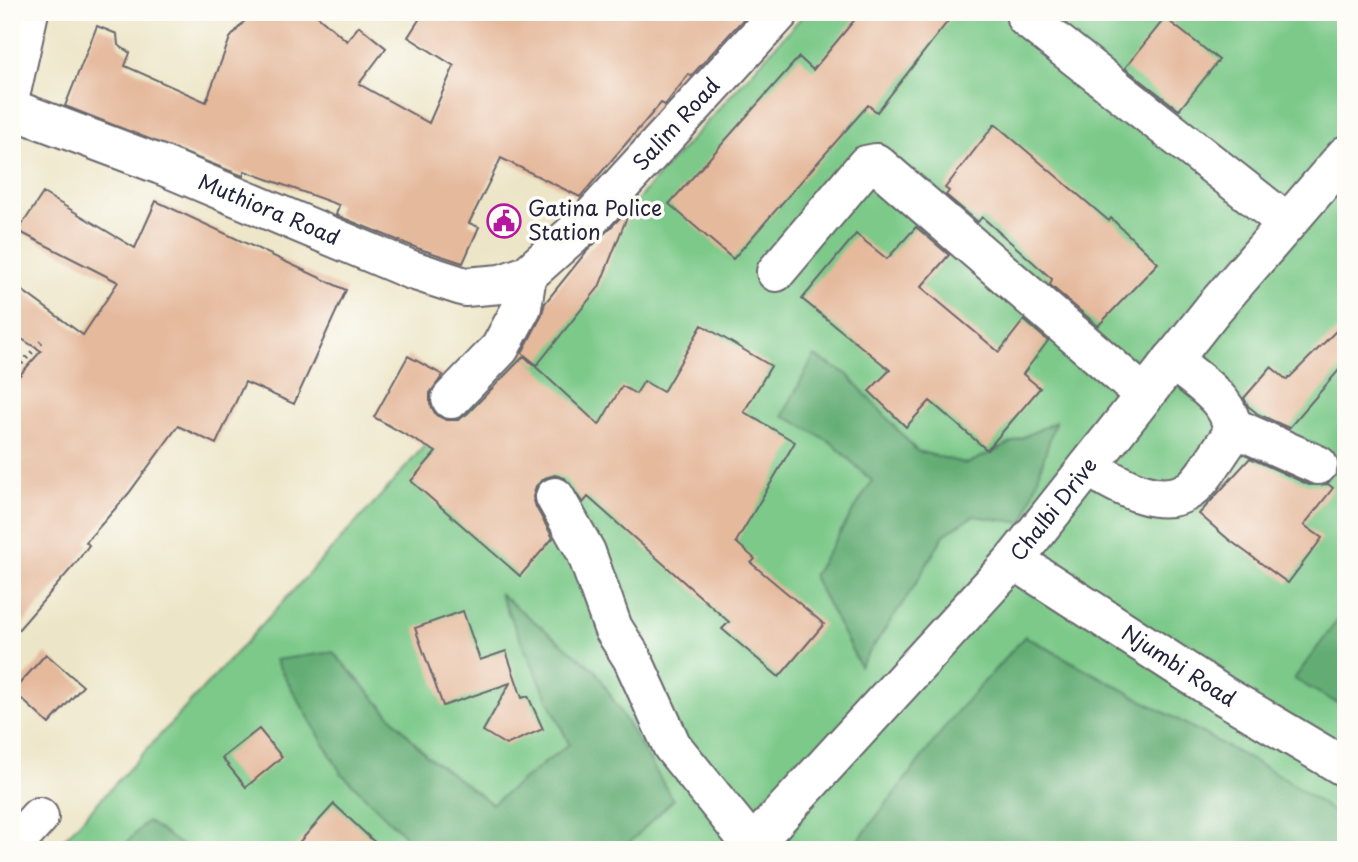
<svg xmlns="http://www.w3.org/2000/svg" width="1358" height="862" viewBox="0 0 1358 862" font-family="'Playpen Sans',sans-serif">
<style>
.green{fill:#7bc989;stroke:#4e7662;stroke-width:2}
.forest{fill:#64ad75;stroke:#436858;stroke-width:2}
.building{fill:#e5b99c}
.lines{fill:none;stroke-linecap:round;stroke-linejoin:round}
.minor-casing{stroke:#69666c;stroke-width:42}
.path{stroke:#69666c;stroke-width:4.5;stroke-dasharray:2 5;stroke-linecap:butt}
.minor{stroke:#fff;stroke-width:38}
.labels{text-anchor:middle;stroke-width:7;stroke-linejoin:round;paint-order:stroke}
.street-label{font-size:21px;fill:#22223b;stroke:#fdfcf7}
.poi-label{font-size:21px;fill:#22223b;stroke:#fdfcf7;text-anchor:start}
</style>
<rect width="100%" height="100%" fill="#fdfcf7"/>
<filter id="ink" filterUnits="userSpaceOnUse"><feTurbulence type="fractalNoise" baseFrequency=".0143" numOctaves="2"/><feDisplacementMap in="SourceGraphic" scale="14" xChannelSelector="R" yChannelSelector="G"/><feConvolveMatrix kernelMatrix="1 2 1 2 8 2 1 2 1" color-interpolation-filters="sRGB"/></filter>
<filter id="wash" filterUnits="userSpaceOnUse"><feTurbulence type="fractalNoise" baseFrequency=".00686" numOctaves="4" result="noise"/><feDisplacementMap in="SourceGraphic" scale="28" xChannelSelector="R" yChannelSelector="G"/><feGaussianBlur stdDeviation="1.57" result="paint"/><feColorMatrix in="noise" values="0 0 0 0 0 0 0 0 0 0 0 0 0 0 0 0 0 1.4 0 .05"/><feComposite in="paint" operator="in"/></filter>
<g filter="url(#wash)">
<rect width="100%" height="100%" fill="#ede5c7"/>
<path class="green" d="M 806,12 L 1346,12 L 1346,850 L 54,850 L 387,489 L 658,176 Z"/>
<path class="forest" d="M 814,356 L 847,374 L 917,451 L 967,464 L 1055,422 L 1024,523 L 973,516 L 944,535 L 915,585 L 860,666 L 813,576 L 872,481 L 832,443 L 783,415 Z
M 499,593 L 596,671 L 673,800 L 622,850 L 419,850 L 341,773 L 275,660 L 333,652 L 426,755 L 492,804 L 569,744 Z
M 1346,609 L 1346,708 L 1294,679 Z
M 1025,636 L 1286,779 L 1346,821 L 1346,850 L 851,850 L 956,713 Z
M 147,821 L 188,850 L 120,850 Z"/>
<g id="blocks">
<path class="building" d="M 252,12 L 313,12 L 347,41 L 359,26 L 386,48 L 359,84 L 429,123 L 454,66 L 408,37 L 424,12 L 750,12 L 691,76 L 689,74 L 665,105 L 661,103 L 580,197 L 501,158 L 469,223 L 479,227 L 463,263 L 417,248 L 336,215 L 339,205 L 245,171 L 243,176 L 65,106 L 97,26 L 117,34 L 118,45 L 130,53 L 125,66 L 206,102 L 230,38 Z
M 861,12 L 955,12 L 877,112 L 868,105 L 733,259 L 669,204 L 799,57 L 813,70 Z
M 1165,18 L 1219,60 L 1179,110 L 1125,68 Z
M 995,124 L 1109,221 L 1111,218 L 1158,263 L 1098,326 L 1050,285 L 1052,279 L 982,217 L 978,222 L 946,195 L 949,191 L 945,188 Z
M 43,193 L 135,248 L 156,201 L 346,290 L 294,404 L 245,382 L 216,444 L 178,426 L 129,493 L 86,542 L 89,545 L 76,563 L 12,637 L 12,384 L 41,351 L 12,333 L 12,283 L 83,335 L 118,282 L 18,231 Z
M 631,207 L 599,287 L 537,365 L 522,353 L 541,317 L 545,303 L 586,252 Z
M 916,227 L 949,255 L 921,287 L 999,352 L 1024,320 L 1048,341 L 1023,374 L 1040,388 L 987,450 L 930,401 L 906,427 L 869,391 L 890,370 L 802,299 L 856,234 L 887,259 Z
M 1346,321 L 1346,362 L 1289,428 L 1258,414 L 1248,406 L 1244,398 L 1271,367 L 1287,380 Z
M 702,325 L 771,366 L 744,412 L 795,442 L 736,542 L 755,559 L 751,563 L 824,624 L 779,677 L 722,629 L 729,622 L 588,497 L 583,503 L 565,478 L 555,475 L 545,478 L 536,486 L 533,497 L 536,507 L 553,538 L 520,576 L 411,481 L 436,452 L 374,417 L 408,356 L 443,375 L 430,393 L 430,404 L 436,415 L 446,420 L 458,420 L 467,414 L 524,356 L 599,425 L 622,386 L 636,394 L 644,381 L 663,392 Z
M 1250,458 L 1309,485 L 1328,484 L 1333,488 L 1304,525 L 1322,538 L 1288,583 L 1228,539 L 1199,514 Z
M 463,611 L 480,660 L 506,651 L 522,698 L 528,696 L 543,729 L 506,745 L 483,731 L 510,683 L 443,706 L 415,628 Z
M 46,654 L 83,686 L 49,724 L 13,691 Z
M 259,729 L 282,757 L 246,787 L 222,758 Z
M 334,804 L 383,850 L 292,850 Z"/>
</g>
</g>
<g filter="url(#ink)">
<use href="#blocks" fill-opacity="0" stroke="#69666c" stroke-width="2"/>
<g class="lines">
<defs>
<g id="minor">
<path d="M 1026,18 L 1287,223"/>
<path d="M 12,88 L 29,12"/>
<path id="s1" d="M 12,109 L 161,165 L 409,269 L 465,287 L 501,284 L 527,275"/>
<path d="M 776,272 L 866,165 L 876,163 L 1144,395"/>
<path id="s2" d="M 451,399 L 500,348 L 522,307 L 527,275 L 590,219 L 780,12"/>
<path d="M 1233,427 L 1318,465"/>
<path d="M 1088,467 C 1116,483 1159,512 1191,489 C 1204,479 1220,450 1231,436 C 1238,404 1193,378 1172,360"/>
<path d="M 555,497 L 586,552 L 613,628 L 632,658 L 672,746 L 752,845"/>
<path id="s3" d="M 1014,560 L 1221,694 L 1346,768"/>
<path d="M 12,847 L 39,817"/>
<path id="s4" d="M 748,850 L 1014,560 L 1213,309 L 1346,155"/>
</g>
</defs>
<use href="#minor" class="minor-casing"/>
<path class="path" d="M 12,374 L 42,341"/>
<use href="#minor" class="minor"/>
</g>
</g>
<defs>
<symbol id="civic-ring" viewBox="-11 -11 22 22"><circle r="9.5" fill="#fdfcf7" stroke="#b5179e" stroke-width="1.5"/><path d="M-.6-6.5H3V-4.5H.6V-3L4-1V1h2V6H-6V1h2V-1L-.6-3ZM-1.2 2.5V6h2.4V2.5Z" fill="#b5179e"/></symbol>
</defs>
<g fill-rule="evenodd">
<use href="#civic-ring" x="485" y="202" width="38" height="38"/>
</g>
<g class="labels">
<g class="street-label">
<text dy="7" stroke="none"><textPath href="#s2" startOffset="362">Salim Road</textPath></text>
<text dy="7" stroke="none"><textPath href="#s1" startOffset="276">Muthiora Road</textPath></text>
<text dy="7" stroke="none"><textPath href="#s4" startOffset="458">Chalbi Drive</textPath></text>
<text dy="7" stroke="none"><textPath href="#s3" startOffset="196">Njumbi Road</textPath></text>
</g>
<g class="poi-label">
<text x="528" y="216">Gatina Police<tspan x="528" dy="24">Station</tspan></text>
</g>
</g>
<rect width="1358" height="862" fill="none" stroke="#fdfcf7" stroke-width="42"/>
</svg>
